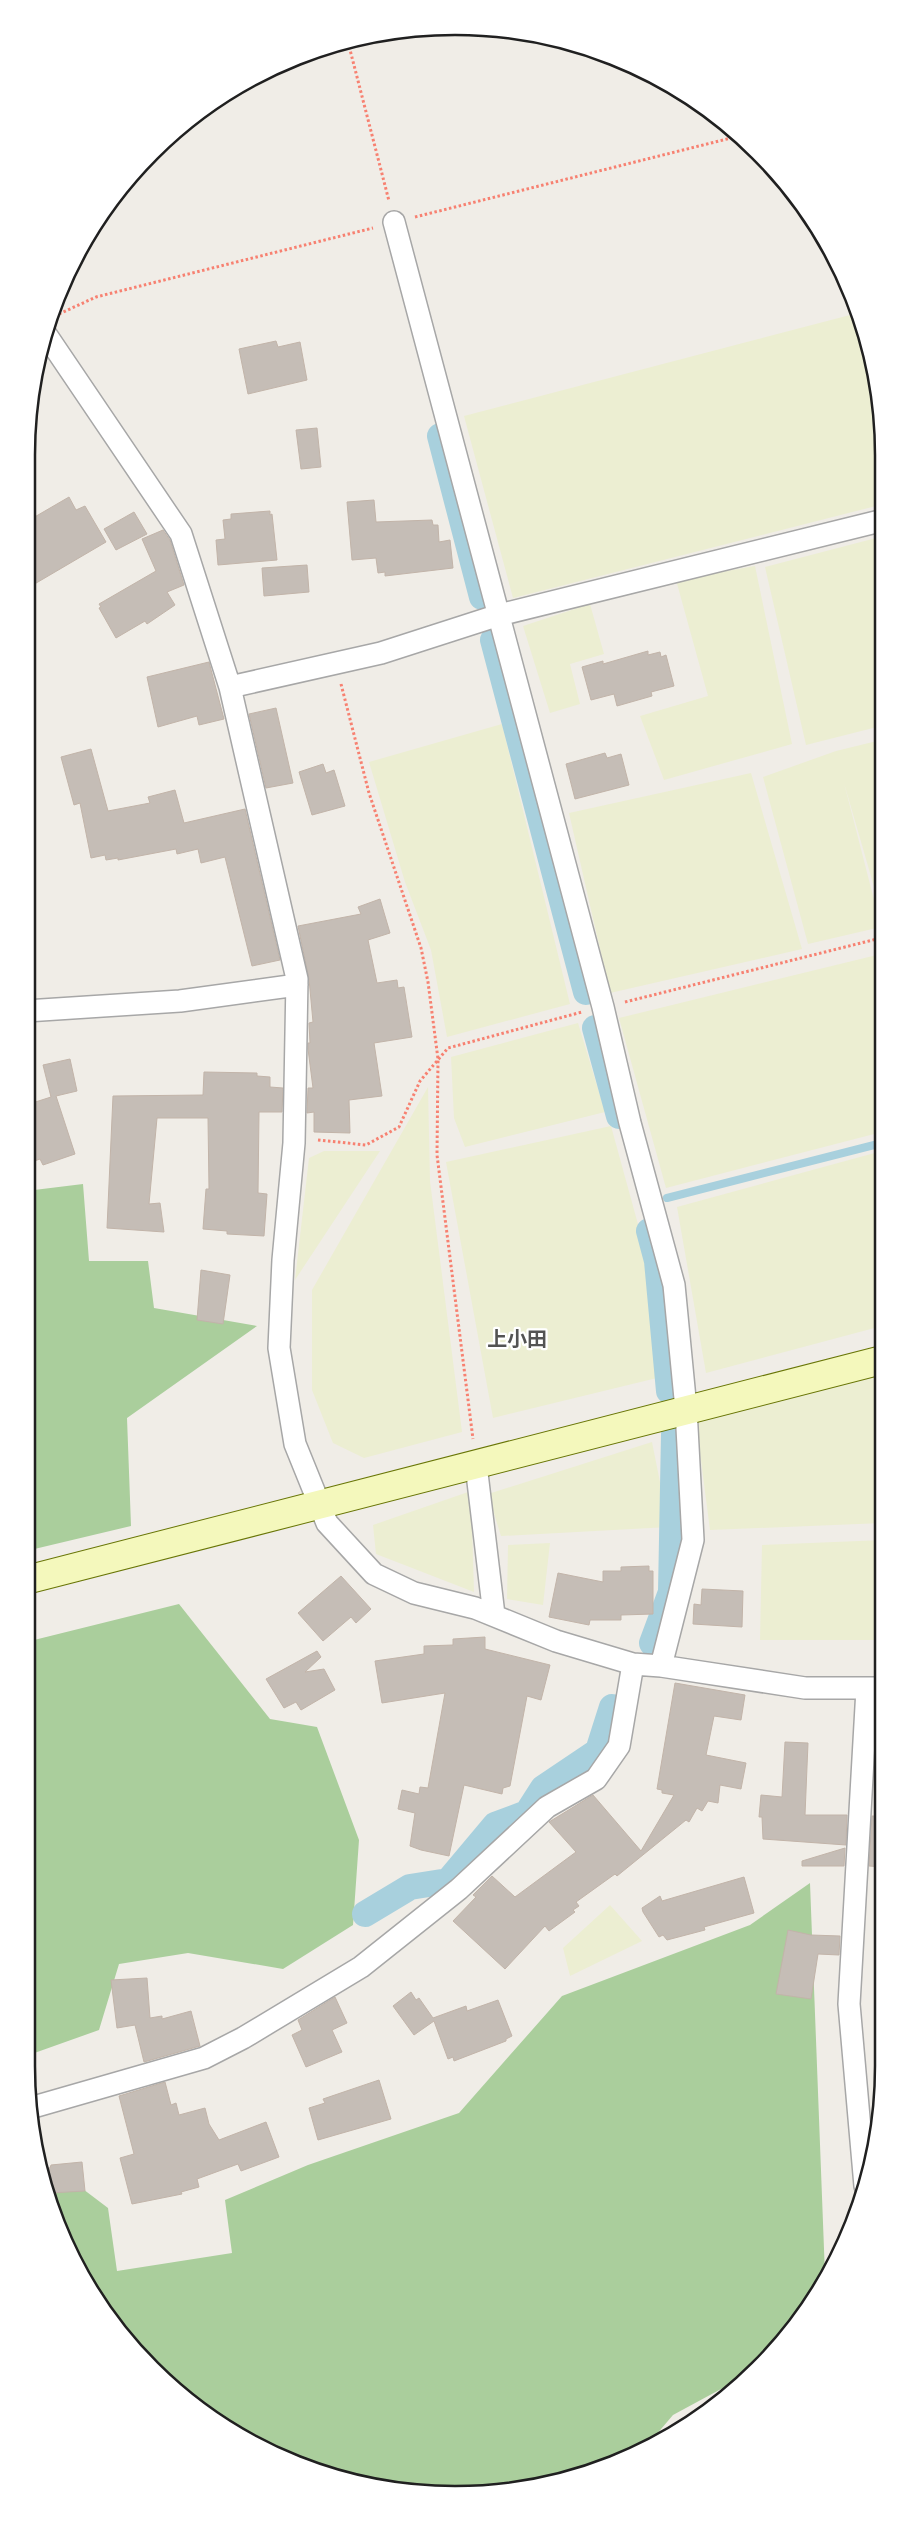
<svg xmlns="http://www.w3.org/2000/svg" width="910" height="2521" viewBox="0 0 910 2521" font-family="'PT Sans','Noto Sans JP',sans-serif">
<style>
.farmland{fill:#eceed2}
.forest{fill:#aace9c}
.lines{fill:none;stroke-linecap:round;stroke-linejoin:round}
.stream{stroke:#a8d0dd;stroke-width:8}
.canal{stroke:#a8d0dd;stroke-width:26}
.building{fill:#c5bdb6;stroke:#c2b4a9}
.street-casing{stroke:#a7a7a7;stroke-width:24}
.secondary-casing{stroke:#697607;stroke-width:30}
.path{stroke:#f78171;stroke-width:3;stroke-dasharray:2.5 2.5;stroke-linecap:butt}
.street{stroke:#fff;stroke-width:21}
.secondary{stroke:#f4f8bc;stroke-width:28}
.labels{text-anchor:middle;stroke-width:4.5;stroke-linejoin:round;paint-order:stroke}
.quarter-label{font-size:20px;font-weight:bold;fill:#535353;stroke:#fff}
.rim{fill:none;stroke:#202020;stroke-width:2.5}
</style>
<rect width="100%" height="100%" fill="#f0ede7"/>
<path class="farmland" d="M 854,314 L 880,399 L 880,505 L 513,598 L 464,416 Z
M 880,537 L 881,726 L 806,745 L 765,567 Z
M 755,566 L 792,744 L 664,780 L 640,716 L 708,696 L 676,580 Z
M 590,604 L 604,654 L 570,664 L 580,704 L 550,713 L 523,626 Z
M 502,724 L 570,1004 L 447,1037 L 431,950 L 405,882 L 369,762 Z
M 881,740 L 881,911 L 844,783 L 881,927 L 808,944 L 763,777 L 836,751 Z
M 751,773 L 802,949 L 610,993 L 569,813 Z
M 881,954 L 882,1132 L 666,1188 L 619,1018 Z
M 578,1023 L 605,1112 L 465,1147 L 454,1118 L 451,1057 Z
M 428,1087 L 430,1181 L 462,1432 L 364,1458 L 333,1443 L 312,1390 L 312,1290 Z
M 611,1126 L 650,1268 L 661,1377 L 493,1418 L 446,1162 Z
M 324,1151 L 380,1151 L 295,1280 L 309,1158 Z
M 882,1151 L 882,1326 L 706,1373 L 677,1207 Z
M 882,1375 L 883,1523 L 710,1530 L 696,1422 Z
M 652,1442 L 669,1527 L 501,1536 L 488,1494 Z
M 471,1491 L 474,1592 L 376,1554 L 373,1525 Z
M 883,1540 L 883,1640 L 760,1640 L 762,1545 Z
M 550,1543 L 543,1605 L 507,1599 L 508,1545 Z
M 610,1905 L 642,1941 L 570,1976 L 563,1948 Z"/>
<path class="forest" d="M 83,1184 L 89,1261 L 148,1261 L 154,1308 L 257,1326 L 127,1418 L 131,1526 L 26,1551 L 26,1191 Z
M 179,1604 L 270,1719 L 317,1727 L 359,1840 L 353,1925 L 283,1969 L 188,1953 L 119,1964 L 99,2030 L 26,2056 L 26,1642 Z
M 810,1883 L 825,2275 L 811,2304 L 758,2369 L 673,2415 L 650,2442 L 566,2480 L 483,2494 L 399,2491 L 265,2450 L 194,2406 L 133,2349 L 59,2230 L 46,2188 L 75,2183 L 108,2208 L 117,2271 L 232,2253 L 225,2200 L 308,2165 L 459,2113 L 562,1996 L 750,1925 Z"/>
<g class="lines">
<path class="stream" d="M 667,1198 L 882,1143"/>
<path class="canal" d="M 440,436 L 482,597
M 493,640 L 586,992
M 595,1028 L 619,1116
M 649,1231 L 657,1261 L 669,1391
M 652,1643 L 671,1592 L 674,1434
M 365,1914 L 410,1887 L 448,1881 L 495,1825 L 527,1813 L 543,1788 L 598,1751 L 612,1707"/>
</g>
<path class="building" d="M 276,341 L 278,347 L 300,342 L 307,380 L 248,394 L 239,349 Z
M 317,428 L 321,467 L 301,469 L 296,430 Z
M 69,497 L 76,510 L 85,506 L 106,542 L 26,589 L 26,522 Z
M 374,500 L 376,522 L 432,520 L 433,525 L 438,525 L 439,542 L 450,540 L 453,568 L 385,576 L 385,572 L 378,573 L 376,558 L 352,560 L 347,502 Z
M 270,511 L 270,515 L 272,514 L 277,560 L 218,565 L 216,540 L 225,539 L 223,520 L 231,519 L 231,514 Z
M 134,512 L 147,534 L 116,550 L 104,529 Z
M 163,530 L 170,540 L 184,585 L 167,592 L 175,605 L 147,624 L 145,621 L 116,638 L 99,608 L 101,607 L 99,604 L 156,571 L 142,539 Z
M 307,565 L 309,592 L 264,596 L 262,568 Z
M 648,651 L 648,655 L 660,652 L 661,657 L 666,655 L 674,686 L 651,692 L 652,696 L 617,706 L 614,694 L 591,700 L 582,667 L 603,661 L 603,664 Z
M 209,662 L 224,719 L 199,725 L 197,716 L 158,727 L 147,677 Z
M 276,708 L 293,783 L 266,788 L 249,714 Z
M 91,749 L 108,811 L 150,803 L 148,797 L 175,790 L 184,823 L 245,809 L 280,960 L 252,966 L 225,857 L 201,863 L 198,849 L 177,854 L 176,849 L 118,860 L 118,858 L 106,860 L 105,855 L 91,858 L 80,803 L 74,805 L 61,757 Z
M 605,753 L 607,758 L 621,754 L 629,785 L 575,799 L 566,764 Z
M 323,764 L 326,773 L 334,770 L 345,806 L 312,815 L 299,772 Z
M 380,899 L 390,933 L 368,940 L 377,983 L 397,980 L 398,988 L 404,987 L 412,1037 L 374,1043 L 382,1096 L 349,1100 L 350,1133 L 314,1132 L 314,1112 L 307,1113 L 308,1088 L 313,1088 L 308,1049 L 308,1043 L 310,1043 L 309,1023 L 313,1022 L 309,979 L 298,926 L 361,914 L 358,907 Z
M 70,1059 L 77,1091 L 56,1096 L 75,1154 L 43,1165 L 40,1159 L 26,1164 L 26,1105 L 51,1097 L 43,1065 Z
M 204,1072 L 257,1073 L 257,1076 L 270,1077 L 270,1087 L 283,1088 L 282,1112 L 259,1112 L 258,1193 L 267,1194 L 264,1236 L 227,1234 L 227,1231 L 203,1229 L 206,1189 L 209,1189 L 208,1118 L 157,1118 L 149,1204 L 160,1203 L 164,1232 L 107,1228 L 113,1096 L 203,1095 Z
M 201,1270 L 230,1275 L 223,1324 L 197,1320 Z
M 649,1566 L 649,1571 L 653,1571 L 653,1614 L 621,1615 L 621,1620 L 590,1620 L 589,1625 L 549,1617 L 558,1573 L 603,1582 L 603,1571 L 621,1571 L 621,1567 Z
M 341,1576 L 371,1609 L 356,1623 L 351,1617 L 323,1641 L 298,1613 Z
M 702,1589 L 743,1591 L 742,1627 L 693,1624 L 694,1604 L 701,1605 Z
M 485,1637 L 485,1649 L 550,1665 L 541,1700 L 527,1696 L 510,1786 L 503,1788 L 502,1794 L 464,1785 L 449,1856 L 421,1850 L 410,1846 L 415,1813 L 398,1809 L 402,1790 L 419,1794 L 420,1787 L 428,1788 L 445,1693 L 382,1703 L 375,1661 L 424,1654 L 424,1646 L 453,1645 L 453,1639 Z
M 317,1651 L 321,1657 L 305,1672 L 324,1669 L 335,1690 L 301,1710 L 296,1702 L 284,1708 L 266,1679 Z
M 675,1683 L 745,1695 L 741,1720 L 714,1716 L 706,1755 L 746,1763 L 741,1789 L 720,1785 L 718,1803 L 708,1801 L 702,1811 L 697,1808 L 689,1822 L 686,1820 L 617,1876 L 615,1874 L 576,1902 L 579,1906 L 573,1910 L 575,1912 L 549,1931 L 545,1926 L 505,1969 L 453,1921 L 476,1897 L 473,1895 L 492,1876 L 515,1897 L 576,1852 L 549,1822 L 593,1795 L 641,1851 L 674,1795 L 662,1793 L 662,1790 L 657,1789 Z
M 785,1742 L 808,1743 L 805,1815 L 847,1815 L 846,1845 L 763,1839 L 762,1817 L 759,1817 L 761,1795 L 782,1797 Z
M 872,1816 L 883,1816 L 883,1867 L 869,1866 Z
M 845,1848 L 844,1866 L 802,1866 L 802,1861 Z
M 744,1877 L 754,1913 L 704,1927 L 705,1930 L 667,1940 L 663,1935 L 659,1937 L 643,1912 L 642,1908 L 660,1896 L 662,1901 Z
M 788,1930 L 811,1935 L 840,1936 L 839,1955 L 818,1954 L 811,1999 L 776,1994 Z
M 147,1978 L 150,2018 L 162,2016 L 162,2019 L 191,2011 L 200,2046 L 144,2062 L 135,2025 L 117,2028 L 111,1980 Z
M 411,1992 L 416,2000 L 419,1998 L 433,2018 L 466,2006 L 467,2011 L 498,2000 L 512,2036 L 506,2039 L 506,2041 L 454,2061 L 453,2057 L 448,2059 L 434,2021 L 414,2035 L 393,2006 Z
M 335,1997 L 347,2023 L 332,2030 L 342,2052 L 306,2067 L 292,2035 L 302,2030 L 298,2020 Z
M 379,2080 L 391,2119 L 318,2140 L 309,2108 L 325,2103 L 323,2099 Z
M 165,2082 L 171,2105 L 176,2103 L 179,2115 L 205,2108 L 209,2124 L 219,2140 L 266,2122 L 279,2157 L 241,2171 L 238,2164 L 197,2179 L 199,2187 L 181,2192 L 182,2194 L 132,2204 L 120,2158 L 134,2154 L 119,2096 Z
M 82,2162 L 85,2191 L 50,2193 L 46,2188 L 44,2168 L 50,2168 L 51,2165 Z"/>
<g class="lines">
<defs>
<path id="street" d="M 394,222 L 603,1007 L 630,1123 L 674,1285 L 686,1409 L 693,1540 L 661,1666
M 45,333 L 181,534 L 230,687 L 297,979 L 294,1143 L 283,1260 L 279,1348 L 295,1444 L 327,1523 L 374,1574 L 414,1593 L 475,1608 L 556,1641 L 633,1664 L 661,1666 L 805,1688 L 883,1688
M 230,687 L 381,653 L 499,615 L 880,521
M 26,1011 L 180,1001 L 297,985
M 476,1465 L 494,1615
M 30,2108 L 204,2058 L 243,2038 L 361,1967 L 459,1889 L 547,1807 L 596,1779 L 619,1746 L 633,1664
M 865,2186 L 849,2004 L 867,1689"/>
<path id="secondary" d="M 26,1580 L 882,1360"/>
</defs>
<use href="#street" class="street-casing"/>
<use href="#secondary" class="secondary-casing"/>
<path class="path" d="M 348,42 L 389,201
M 415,217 L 735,137
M 59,314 L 96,297 L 373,228
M 341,684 L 369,793 L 421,948 L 428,982 L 438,1059 L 437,1155 L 473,1439
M 625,1002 L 881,938
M 318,1140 L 366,1145 L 399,1127 L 420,1081 L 448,1048 L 582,1012"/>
<use href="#street" class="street"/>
<use href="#secondary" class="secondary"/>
</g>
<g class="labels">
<g class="quarter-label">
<text x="517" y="1346">上小田</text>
</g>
</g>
<path d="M0 0H910V2521H0ZM455 35H455A420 420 0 0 1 875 455V2066A420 420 0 0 1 455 2486H455A420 420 0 0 1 35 2066V455A420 420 0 0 1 455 35Z" fill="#fff" fill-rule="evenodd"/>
<path class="rim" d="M455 35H455A420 420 0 0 1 875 455V2066A420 420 0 0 1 455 2486H455A420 420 0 0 1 35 2066V455A420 420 0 0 1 455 35Z"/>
</svg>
